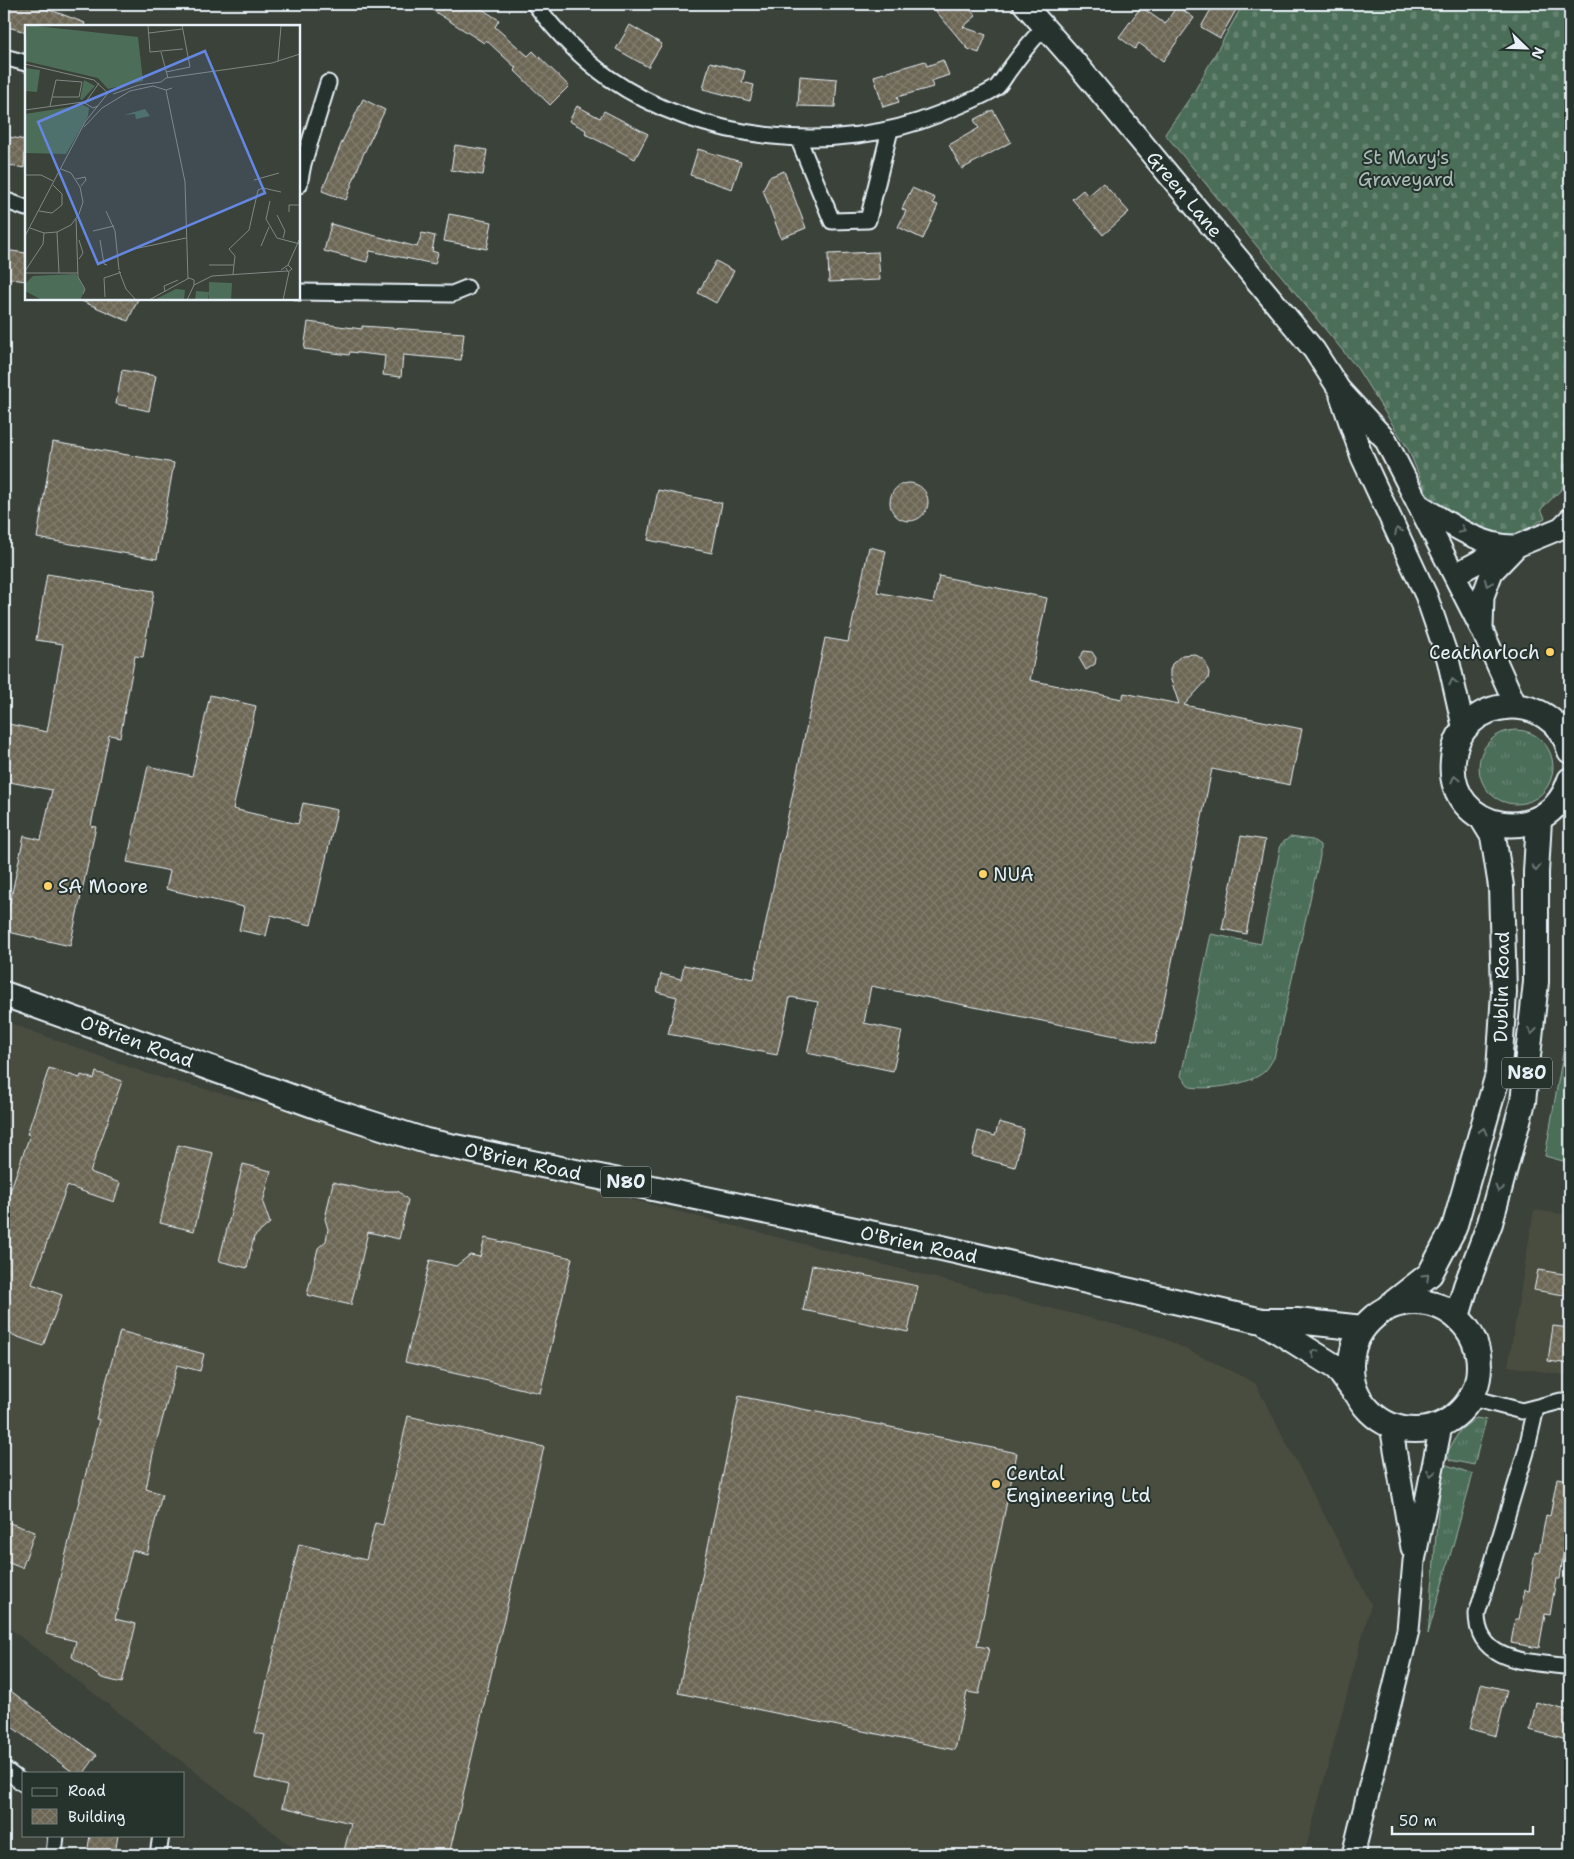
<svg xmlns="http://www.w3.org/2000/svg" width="1574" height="1859" viewBox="0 0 1574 1859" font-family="'Shantell Sans',sans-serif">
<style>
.built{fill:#4a4d41}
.grass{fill:url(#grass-tufts);stroke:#9ab0a8}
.cemetery{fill:url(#cemetery-stones);stroke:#9ab0a8}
.park{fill:#4c6e59;stroke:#9ab0a8}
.building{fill:url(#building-cross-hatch);stroke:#e8f1f8}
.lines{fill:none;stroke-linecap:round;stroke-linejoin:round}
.minor-casing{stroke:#e8f1f8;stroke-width:19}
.secondary-casing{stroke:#e8f1f8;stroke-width:25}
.primary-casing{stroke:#e8f1f8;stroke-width:28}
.minor{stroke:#26332d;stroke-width:15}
.secondary{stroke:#26332d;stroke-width:21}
.primary{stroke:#26332d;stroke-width:24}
.oneway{stroke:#6a7674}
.poi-dot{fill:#ffd166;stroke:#26332d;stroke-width:2}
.labels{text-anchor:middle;stroke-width:4;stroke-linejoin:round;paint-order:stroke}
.shield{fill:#26332d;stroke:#aeb8bb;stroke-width:1}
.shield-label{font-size:18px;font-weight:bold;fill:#e8f1f8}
.park-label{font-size:19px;fill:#aabdb8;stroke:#26332d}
.street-label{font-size:19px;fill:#e8f1f8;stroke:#26332d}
.poi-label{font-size:19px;fill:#e8f1f8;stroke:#26332d;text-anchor:start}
.inset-road{fill:none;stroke:#808885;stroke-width:1}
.view{fill:#6487e3;fill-opacity:0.15;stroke:#6487e3;stroke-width:2.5}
.inset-edge{fill:none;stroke:#e8f1f8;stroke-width:2.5}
</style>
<defs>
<pattern id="grass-tufts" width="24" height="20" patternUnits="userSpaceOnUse" patternTransform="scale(1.25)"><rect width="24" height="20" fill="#4c6e59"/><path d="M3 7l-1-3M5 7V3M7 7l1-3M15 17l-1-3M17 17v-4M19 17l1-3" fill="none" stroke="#668372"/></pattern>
<pattern id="cemetery-stones" width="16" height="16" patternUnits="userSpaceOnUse" patternTransform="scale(1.25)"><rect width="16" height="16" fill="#4c6e59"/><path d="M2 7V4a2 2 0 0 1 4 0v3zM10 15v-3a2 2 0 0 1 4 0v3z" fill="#668372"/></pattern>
<pattern id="building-cross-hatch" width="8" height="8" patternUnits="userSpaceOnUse" patternTransform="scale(1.25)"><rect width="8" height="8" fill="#6c6654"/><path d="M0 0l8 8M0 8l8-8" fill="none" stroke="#817c6d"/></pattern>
</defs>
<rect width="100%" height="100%" fill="#3b4239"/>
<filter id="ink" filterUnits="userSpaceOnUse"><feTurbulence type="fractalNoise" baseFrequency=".02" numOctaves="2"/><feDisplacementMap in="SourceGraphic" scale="10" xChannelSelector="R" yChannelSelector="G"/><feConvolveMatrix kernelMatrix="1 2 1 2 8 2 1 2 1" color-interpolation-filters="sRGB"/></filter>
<g filter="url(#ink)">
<path class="built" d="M 4,1021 L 151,1075 L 1159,1336 L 1255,1383 L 1371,1604 L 1304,1855 L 303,1855 L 4,1624 Z
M 1534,1210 L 1570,1215 L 1570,1376 L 1508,1366 Z"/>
<path class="grass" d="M1479 767a37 37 0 1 1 74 0a37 37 0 1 1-74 0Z
M 1290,837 L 1313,840 L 1320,845 L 1320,856 L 1274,1058 C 1271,1062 1269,1067 1265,1071 C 1251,1085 1209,1090 1190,1087 L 1181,1076 L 1211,934 L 1261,944 L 1281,844 Z
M 1476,1418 L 1486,1420 L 1474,1465 L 1450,1460 L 1446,1455 L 1460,1430 Z
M 1444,1464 L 1473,1474 L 1428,1634 C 1434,1577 1435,1520 1444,1464 Z"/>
<path class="cemetery" d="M 1243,4 L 1570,4 L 1570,452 L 1562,489 L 1541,509 L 1545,518 L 1521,533 L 1501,537 L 1480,531 L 1440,506 L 1427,494 L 1408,449 L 1357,368 L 1165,134 L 1194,92 Z"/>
<path class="park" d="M 1570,1014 L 1570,1163 L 1545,1156 Z"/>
<path class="building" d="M 11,4 L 27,4 L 56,12 L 85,23 L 84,26 L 26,26 L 26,32 L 4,26 Z
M 423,4 L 474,4 L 499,20 L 495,27 L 528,56 L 533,51 L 569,86 L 550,105 L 514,70 L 516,68 L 486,40 L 484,43 Z
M 930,4 L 965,4 L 976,16 L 963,27 L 986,35 L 979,53 L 968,49 Z
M 1214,4 L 1225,4 L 1236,10 L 1220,38 L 1201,27 Z
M 1177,6 L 1194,18 L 1163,61 L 1139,43 L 1135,49 L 1119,37 L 1141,7 L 1165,24 Z
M 630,25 L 662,44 L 648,67 L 616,49 Z
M 943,60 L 949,75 L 931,81 L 933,87 L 897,97 L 899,102 L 883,107 L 874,76 L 925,61 L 927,66 Z
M 710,62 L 745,71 L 742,82 L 754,85 L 750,101 L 703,89 Z
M 800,76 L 837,79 L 835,107 L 798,106 Z
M 363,99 L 385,110 L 362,157 L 346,200 L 322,191 L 342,142 Z
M 577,106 L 600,118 L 604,111 L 648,134 L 635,159 L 585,134 L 586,130 L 569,121 Z
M 993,110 L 1011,142 L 962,169 L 949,145 L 979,128 L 974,120 Z
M 4,136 L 26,140 L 24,168 L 4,164 Z
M 455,145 L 487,150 L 483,175 L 451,170 Z
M 698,149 L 741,162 L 732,189 L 690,175 Z
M 784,171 L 806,228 L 781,238 L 763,190 L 769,177 Z
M 1103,183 L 1129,212 L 1103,235 L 1072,199 L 1083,190 L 1088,196 Z
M 912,188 L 935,198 L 933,203 L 938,205 L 923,239 L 898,227 L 906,211 L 902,209 Z
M 449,214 L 492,222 L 487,249 L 444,241 Z
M 331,224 L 417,247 L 422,233 L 435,236 L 432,251 L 438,253 L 435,264 L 370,251 L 367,262 L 324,251 Z
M 4,250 L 26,253 L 26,281 L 4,278 Z
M 878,252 L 880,280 L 829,282 L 828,254 Z
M 716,261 L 734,271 L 716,303 L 698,293 Z
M 77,299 L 138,299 L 128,321 Z
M 308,322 L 362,329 L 362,326 L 464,333 L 461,360 L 403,355 L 401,377 L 383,375 L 385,356 L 350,352 L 349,355 L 304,349 Z
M 122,370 L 156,376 L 149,411 L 116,404 Z
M 53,442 L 174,463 L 157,559 L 37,538 Z
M890 502a19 19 0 1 1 38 0a19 19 0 1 1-38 0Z
M 658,490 L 722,503 L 712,553 L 648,540 Z
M 869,547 L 886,551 L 877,592 L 933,603 L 939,576 L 1047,598 L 1030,680 L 1122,699 L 1124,693 L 1179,704 L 1170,677 L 1170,670 L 1172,664 L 1182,655 L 1195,654 L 1205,661 L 1209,673 L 1208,679 L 1184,705 L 1302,729 L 1290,785 L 1212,769 L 1155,1044 L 871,986 L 864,1023 L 902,1031 L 893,1071 L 807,1053 L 818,1002 L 790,997 L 777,1055 L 668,1034 L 677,997 L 657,992 L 661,974 L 681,979 L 684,965 L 754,979 L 825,638 L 848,642 Z
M 47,574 L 154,591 L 143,657 L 135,656 L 120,737 L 109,735 L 91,826 L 96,827 L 70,946 L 4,931 L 24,836 L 41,840 L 52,790 L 4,781 L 4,723 L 47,732 L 63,644 L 36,640 Z
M 1084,651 L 1092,652 L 1096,658 L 1095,664 L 1086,670 L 1079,658 Z
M 210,695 L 256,706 L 233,809 L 298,824 L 303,803 L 337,810 L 311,925 L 271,915 L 266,936 L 239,930 L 244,907 L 166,889 L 170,871 L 127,862 L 148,766 L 192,776 Z
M 1241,836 L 1265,840 L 1246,934 L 1222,929 Z
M 49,1068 L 80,1078 L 81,1075 L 94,1079 L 96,1072 L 122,1081 L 90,1172 L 120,1183 L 114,1202 L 67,1186 L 32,1284 L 62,1295 L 43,1346 L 4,1332 L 4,1208 L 30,1135 L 27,1134 Z
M 999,1122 L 1024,1129 L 1015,1167 L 972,1156 L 978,1131 L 995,1136 Z
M 178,1145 L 213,1153 L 194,1231 L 160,1223 Z
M 243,1164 L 271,1171 L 263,1203 L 270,1223 L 254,1237 L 247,1268 L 219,1261 Z
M 333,1182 L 371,1191 L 398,1191 L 408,1200 L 399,1239 L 368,1232 L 351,1305 L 307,1295 L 318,1248 L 326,1241 L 328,1229 L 325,1219 Z
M 485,1238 L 572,1258 L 540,1393 L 405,1362 L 430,1260 L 456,1266 L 470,1255 L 480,1257 Z
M 812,1265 L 918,1286 L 908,1332 L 803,1310 Z
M 1538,1270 L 1570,1275 L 1570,1296 L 1534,1290 Z
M 1553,1326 L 1570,1328 L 1570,1364 L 1548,1361 Z
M 120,1331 L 204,1354 L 200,1371 L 177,1365 L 153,1454 L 146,1489 L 162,1494 L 147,1554 L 132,1550 L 115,1619 L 136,1624 L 122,1683 L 102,1678 L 72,1657 L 76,1641 L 46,1634 L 99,1420 L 96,1419 Z
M 739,1396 L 1017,1453 L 977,1646 L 989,1648 L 979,1694 L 967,1692 L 955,1750 L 678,1693 Z
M 408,1416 L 544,1447 L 449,1855 L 343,1855 L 351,1823 L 282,1807 L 287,1786 L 255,1778 L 265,1735 L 255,1733 L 299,1544 L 366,1560 L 375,1523 L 383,1525 Z
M 1557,1478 L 1570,1480 L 1569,1549 L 1564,1548 L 1560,1579 L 1556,1579 L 1550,1615 L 1545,1614 L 1539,1648 L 1511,1643 L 1515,1619 L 1519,1619 L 1525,1590 L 1529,1591 L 1535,1552 L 1539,1553 L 1546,1515 L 1550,1516 Z
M 4,1521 L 35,1532 L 22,1568 L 4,1561 Z
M 1481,1684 L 1507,1690 L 1496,1736 L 1470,1729 Z
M 4,1686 L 97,1755 L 84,1773 L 74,1773 L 4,1721 Z
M 1536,1702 L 1570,1711 L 1570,1741 L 1530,1730 Z
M 90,1835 L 118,1835 L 115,1855 L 87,1855 Z"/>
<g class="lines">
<defs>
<path id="minor" d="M 535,4 C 556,32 581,58 609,78 C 700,142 837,156 939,114 C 953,108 986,96 997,87 C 1002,82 1006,74 1010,69 C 1021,54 1031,40 1044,28
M 4,57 L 26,63
M 798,138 L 832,221 L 868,220 L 890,130
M 299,185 L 303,164 L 328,83
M 4,200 L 26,208
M 299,292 L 452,294 L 467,288
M 1472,1398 L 1522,1411 L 1561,1401 L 1570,1403
M 1536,1408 L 1526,1452 L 1477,1614 C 1477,1665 1532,1661 1570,1667
M 4,1769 L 24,1784
M 54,1855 L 56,1835
M 158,1855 L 161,1835"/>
<path id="secondary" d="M 1024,4 L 1076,63 L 1314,350 L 1339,389 L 1385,439 L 1482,630 L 1516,706
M 1341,396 L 1362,457 L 1426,595 L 1448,659 L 1464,730
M 1421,506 C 1448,523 1483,548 1517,546
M 1454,575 L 1506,547
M 1482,628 L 1483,596 L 1492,572 L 1517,546 L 1561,528 L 1570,519
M 1391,1426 L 1412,1548
M 1353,1855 L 1408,1630 L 1414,1561 L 1441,1426"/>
<path id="primary" d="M 1570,751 C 1553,687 1458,694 1453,760 C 1446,833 1548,850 1570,780
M 4,994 L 319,1107 L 426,1141 L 942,1248 L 1262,1321 L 1297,1321 L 1363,1328
M1351 1366a64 64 0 1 1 128 0a64 64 0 1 1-128 0Z
M 1388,1307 L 1430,1274 L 1454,1228 L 1499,1071 L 1504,992 L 1501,886 L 1493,836 L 1482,818
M 1457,1317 L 1466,1286 L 1490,1223 L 1523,1102 L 1536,982 L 1536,872 L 1539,820
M 1262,1321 L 1337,1368 L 1353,1390"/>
</defs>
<use href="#minor" class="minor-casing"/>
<use href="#secondary" class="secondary-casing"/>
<use href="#primary" class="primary-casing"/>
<use href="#minor" class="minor"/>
<use href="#secondary" class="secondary"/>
<use href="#primary" class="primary"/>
</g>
<defs><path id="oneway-chevron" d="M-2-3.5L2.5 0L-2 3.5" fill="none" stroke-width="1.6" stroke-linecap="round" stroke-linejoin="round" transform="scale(1.25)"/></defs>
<g class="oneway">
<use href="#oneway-chevron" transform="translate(1462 530) rotate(26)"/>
<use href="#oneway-chevron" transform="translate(1398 531) rotate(-116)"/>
<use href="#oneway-chevron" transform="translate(1488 583) rotate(112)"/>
<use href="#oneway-chevron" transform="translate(1453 682) rotate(-103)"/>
<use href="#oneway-chevron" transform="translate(1455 779) rotate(-103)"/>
<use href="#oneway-chevron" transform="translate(1536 868) rotate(92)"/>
<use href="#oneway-chevron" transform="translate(1532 1031) rotate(97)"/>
<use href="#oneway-chevron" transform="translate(1483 1131) rotate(-75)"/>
<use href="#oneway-chevron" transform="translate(1499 1189) rotate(105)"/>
<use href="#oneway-chevron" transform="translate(1426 1277) rotate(-44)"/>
<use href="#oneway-chevron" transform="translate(1314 1353) rotate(-147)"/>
<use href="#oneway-chevron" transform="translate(1431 1473) rotate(101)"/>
</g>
</g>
<g class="poi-dot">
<circle cx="1550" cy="652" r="5"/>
<circle cx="983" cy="874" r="5"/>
<circle cx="48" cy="886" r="5"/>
<circle cx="996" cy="1484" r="5"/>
</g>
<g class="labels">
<g class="shield">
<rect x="1502" y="1057.5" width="50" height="31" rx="4"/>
<rect x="601" y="1166.5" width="50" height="31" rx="4"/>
</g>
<g class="shield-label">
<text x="1527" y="1079">N80</text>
<text x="626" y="1188">N80</text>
</g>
<g class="park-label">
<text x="1406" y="164">St Mary's<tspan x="1406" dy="22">Graveyard</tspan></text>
</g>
<g class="street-label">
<text transform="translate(1185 194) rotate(50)" y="7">Green Lane</text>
<text transform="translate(1501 987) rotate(-89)" y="7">Dublin Road</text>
<text transform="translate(137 1041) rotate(20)" y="7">O'Brien Road</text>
<text transform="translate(523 1161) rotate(12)" y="7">O'Brien Road</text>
<text transform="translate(919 1244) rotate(12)" y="7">O'Brien Road</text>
</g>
<g class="poi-label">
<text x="1540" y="659" text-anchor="end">Ceatharloch</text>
<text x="993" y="881">NUA</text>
<text x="58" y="893">SA Moore</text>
<text x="1006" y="1480">Cental<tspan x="1006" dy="22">Engineering Ltd</tspan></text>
</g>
</g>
<g transform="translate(25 25)">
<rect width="275" height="275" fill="#3b4239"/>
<path d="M 120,84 L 125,91 L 111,94 L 110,89 L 99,90 Z" fill="#4c6e59"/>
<path d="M 58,80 L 64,83 L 63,91 L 41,129 L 0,128 L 0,89 Z" fill="#4c6e59"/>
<path d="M 2,0 L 113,12 L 118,56 L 83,64 L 73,53 L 0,36 ZM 0,43 L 15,45 L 12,67 L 0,66 ZM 59,55 L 70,61 L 57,75 L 55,74 ZM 51,249 L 60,265 L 55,275 L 17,275 L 0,266 L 0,259 L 8,251 ZM 184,257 L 207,258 L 206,275 L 184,275 L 184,268 L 183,275 L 170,275 L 171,266 L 184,267 ZM 151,264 L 160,265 L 159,275 L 129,275 Z" fill="#4c6e59"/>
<path class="inset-road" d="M 123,1 L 125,27 L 158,24M 124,8 L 157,4M 136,27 L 143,53M 253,36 L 256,1 L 275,1M 0,39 L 69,55 L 83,68M 141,47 L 165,42 L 157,0M 136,57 L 141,53 L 247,38 L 275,29M 141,65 L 160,157 L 163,254M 88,69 L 114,60 L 136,57M 60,78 L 74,58M 25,81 L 31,55 L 57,57 L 54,72 L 27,72M 0,85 L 58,77 L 68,83 L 73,81M 59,102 L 77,83 L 105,66 L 128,61 L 141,65 L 147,63M 0,150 L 16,150 L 28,156M 51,154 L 60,152 L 61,155 L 56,161M 229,155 L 254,148M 245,176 L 241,194 L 252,213 L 275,219M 14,186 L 27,188 L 37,180 L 37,169 L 28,160M 81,186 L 90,206 L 94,245M 264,187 L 264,180 L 275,180M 252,190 L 260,206 L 258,213M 51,194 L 53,252 L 60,264 L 58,269M 5,203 L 19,208 L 32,207 L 46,200 L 54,189 L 58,177 L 55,162 L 46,148 L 36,144M 68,206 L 89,201M 32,207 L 34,248M 0,211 L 60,97 L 83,68M 75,215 L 79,239 L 82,240M 236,221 L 244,202M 109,224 L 161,213M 54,234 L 58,228 L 54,215M 184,240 L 209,240M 263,240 L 275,213M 256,245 L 263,240 L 267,244 L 263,247 L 261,243M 0,246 L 18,219 L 19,208M 0,248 L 53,248M 96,248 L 94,246 L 101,264 L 111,275M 208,249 L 210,231 L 204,224 L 224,205 L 233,165 L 238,163 L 256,167M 140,267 L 139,261 L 153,255M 80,272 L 79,253 L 94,248M 124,275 L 164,253 L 169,255 L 169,260M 162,275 L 169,260 L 187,251 L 262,246M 258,275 L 264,247"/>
<path class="view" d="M 180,26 L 240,168 L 73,239 L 13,97 Z"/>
<rect width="275" height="275" class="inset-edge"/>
</g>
<rect width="1574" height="1859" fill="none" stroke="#26332d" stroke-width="20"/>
<rect x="10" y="10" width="1554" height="1839" fill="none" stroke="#e8f1f8" stroke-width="2" filter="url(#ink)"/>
<rect x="22" y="1772" width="162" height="65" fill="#26332d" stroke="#747f7e"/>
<rect x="32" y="1788" width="25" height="8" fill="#26332d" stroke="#747f7e"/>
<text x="68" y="1796" font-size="15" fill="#e8f1f8">Road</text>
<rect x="32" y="1809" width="25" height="15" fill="url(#building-cross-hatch)" stroke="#747f7e"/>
<text x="68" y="1822" font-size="15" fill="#e8f1f8">Building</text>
<g transform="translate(1526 48) rotate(113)" stroke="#26332d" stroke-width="4" paint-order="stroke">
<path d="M0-4L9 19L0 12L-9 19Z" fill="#e8f1f8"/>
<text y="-8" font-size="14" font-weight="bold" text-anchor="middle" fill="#e8f1f8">N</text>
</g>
<path d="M1392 1826v8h141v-8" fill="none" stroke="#e8f1f8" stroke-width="2.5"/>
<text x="1399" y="1826" font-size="15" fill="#e8f1f8" stroke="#26332d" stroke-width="4" paint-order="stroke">50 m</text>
</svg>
